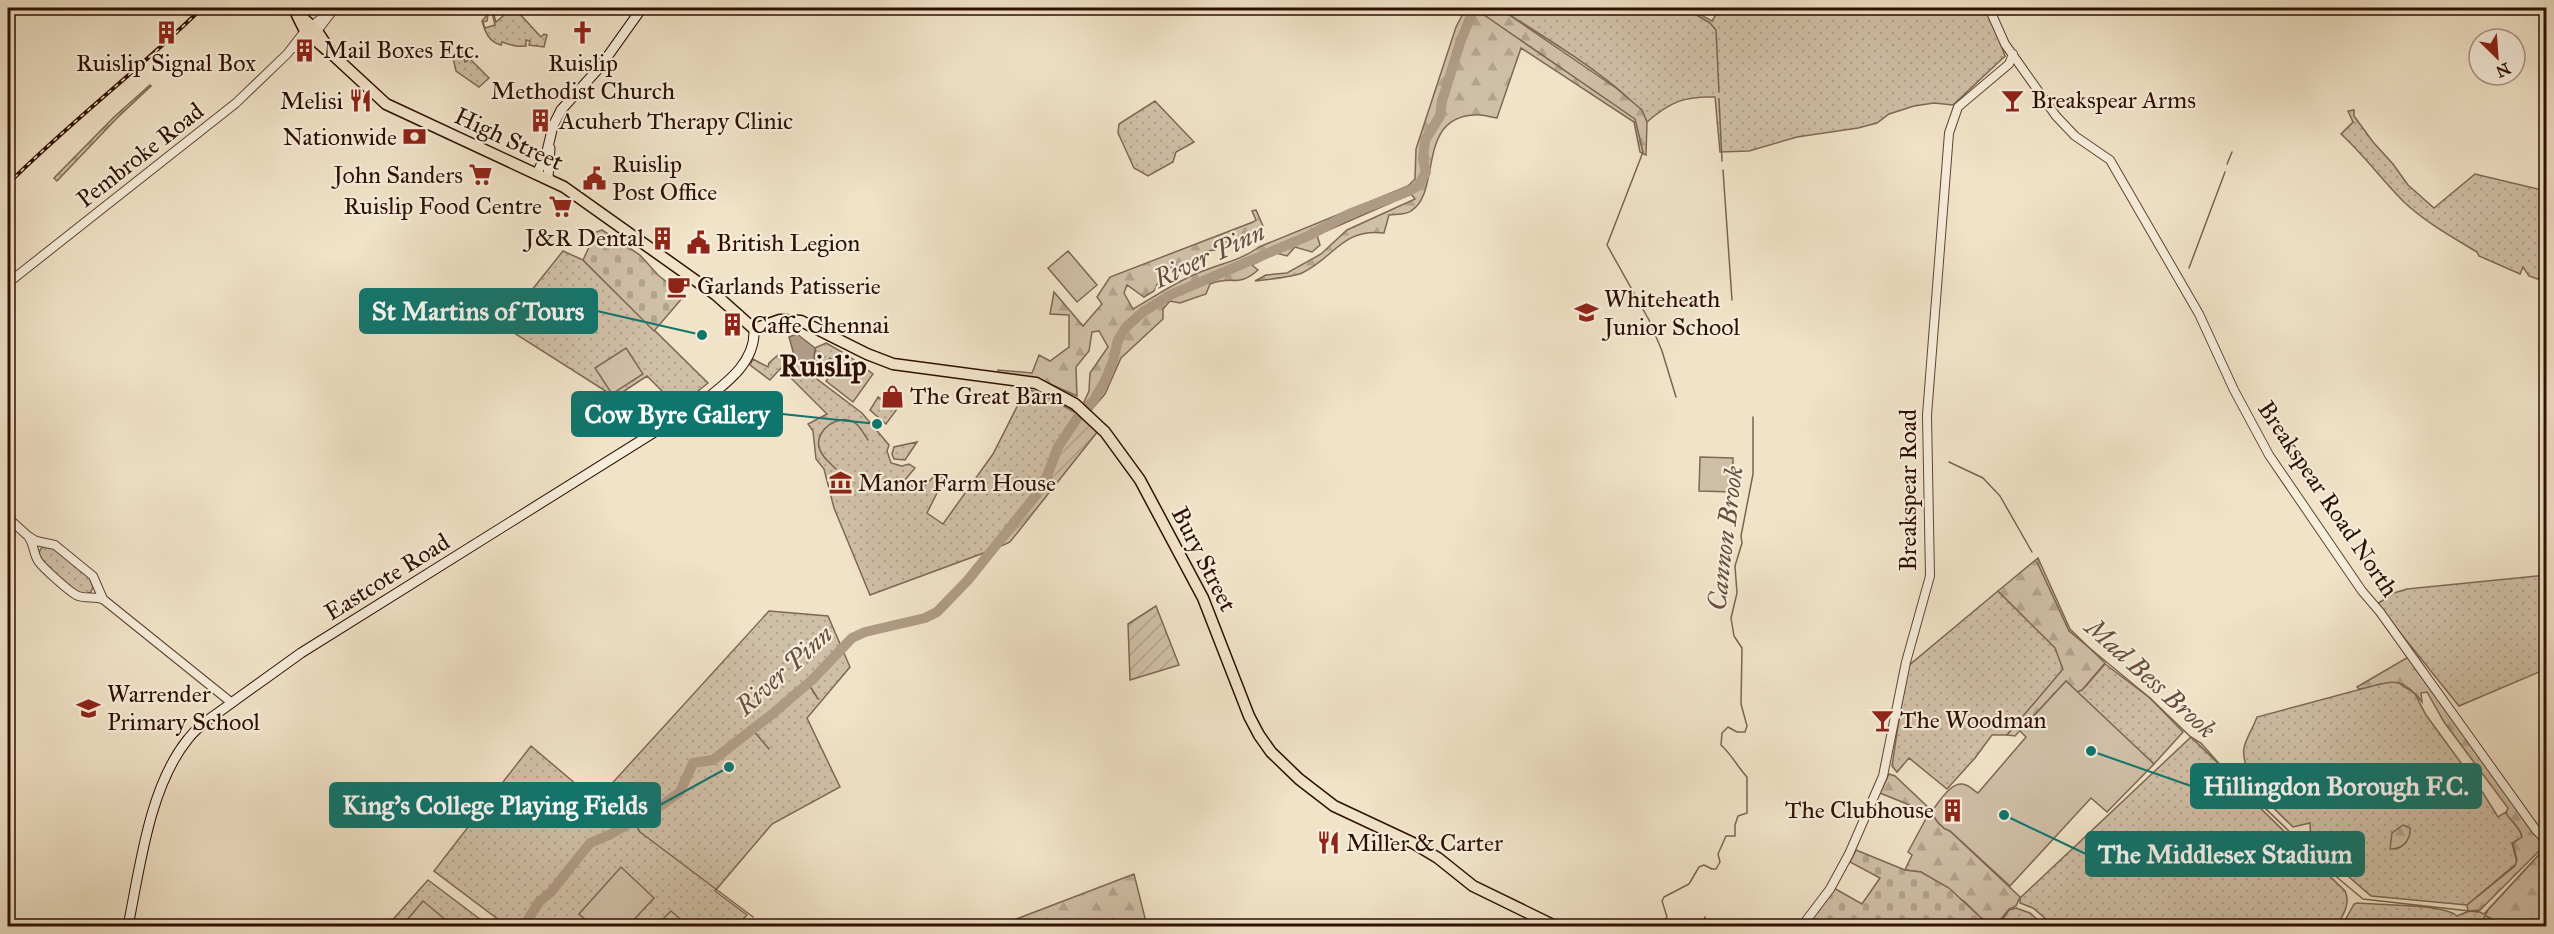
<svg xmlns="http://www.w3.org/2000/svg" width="2554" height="934" viewBox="0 0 2554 934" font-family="'IM FELL Great Primer',serif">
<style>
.grass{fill:url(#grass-dots);stroke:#7f6755;stroke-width:1.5}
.forest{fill:url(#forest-firs);stroke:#7f6755;stroke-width:1.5}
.cemetery{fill:url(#cemetery-stones);stroke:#7f6755;stroke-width:1.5}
.garden{fill:url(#garden-furrows);stroke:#7f6755;stroke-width:1.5}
.pitch{fill:#d0bfa7;stroke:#7f6755;stroke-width:1.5}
.water{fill:#af9b85;stroke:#7b6351;stroke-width:1.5}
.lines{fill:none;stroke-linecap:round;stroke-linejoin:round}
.stream{stroke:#7b6351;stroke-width:1.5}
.river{stroke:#af9b85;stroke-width:10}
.tertiary-casing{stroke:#5f4434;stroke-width:10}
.secondary-casing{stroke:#2e0f03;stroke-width:11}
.primary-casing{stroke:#2e0f03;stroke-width:13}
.tertiary{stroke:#f6eddb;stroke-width:8}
.secondary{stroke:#f6eddb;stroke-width:9}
.primary{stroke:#f1e3c8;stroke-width:10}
.rail-casing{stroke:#2e0f03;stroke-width:4}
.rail{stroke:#f6eddb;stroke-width:1.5;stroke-dasharray:4.5;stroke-linecap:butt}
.labels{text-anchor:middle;stroke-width:4.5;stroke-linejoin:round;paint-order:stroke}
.poi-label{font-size:24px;fill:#2e0f03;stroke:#f6eddb;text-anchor:start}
.street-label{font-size:24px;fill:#2e0f03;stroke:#f6eddb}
.water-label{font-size:26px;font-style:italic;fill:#684e3e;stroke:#f6eddb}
.district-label{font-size:30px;font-weight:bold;fill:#2e0f03;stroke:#f6eddb}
.leader{fill:none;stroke:#0f766e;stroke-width:2}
.callout-dot{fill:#0f766e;stroke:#f6eddb;stroke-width:2}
.callout{fill:#0f766e;stroke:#0f766e;stroke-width:2}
.callout-label{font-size:26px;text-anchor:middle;font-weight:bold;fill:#fff}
</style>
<defs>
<pattern id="grass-dots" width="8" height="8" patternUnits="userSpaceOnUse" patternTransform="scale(1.5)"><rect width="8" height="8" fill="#d0bfa7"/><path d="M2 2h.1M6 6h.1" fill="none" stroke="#b3a38e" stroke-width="1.8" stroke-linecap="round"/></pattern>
<pattern id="forest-firs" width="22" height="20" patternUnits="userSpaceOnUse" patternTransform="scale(1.5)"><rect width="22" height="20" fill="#d0bfa7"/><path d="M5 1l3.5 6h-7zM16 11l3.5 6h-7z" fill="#b3a38e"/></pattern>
<pattern id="cemetery-stones" width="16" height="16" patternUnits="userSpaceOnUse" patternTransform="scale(1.5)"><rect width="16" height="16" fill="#d0bfa7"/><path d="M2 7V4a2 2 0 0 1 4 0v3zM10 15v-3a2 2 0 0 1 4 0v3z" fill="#b3a38e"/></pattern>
<pattern id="garden-furrows" width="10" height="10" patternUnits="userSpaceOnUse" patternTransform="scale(1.5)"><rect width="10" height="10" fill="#d0bfa7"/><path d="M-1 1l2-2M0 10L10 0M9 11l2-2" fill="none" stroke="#b3a38e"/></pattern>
</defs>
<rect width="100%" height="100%" fill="#f1e3c8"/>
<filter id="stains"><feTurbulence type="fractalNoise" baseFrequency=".00333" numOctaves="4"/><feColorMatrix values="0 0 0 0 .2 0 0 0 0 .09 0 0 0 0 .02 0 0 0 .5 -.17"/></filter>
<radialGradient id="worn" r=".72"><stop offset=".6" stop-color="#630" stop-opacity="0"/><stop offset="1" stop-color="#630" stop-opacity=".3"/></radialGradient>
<path class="grass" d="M 491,8 L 498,8 L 493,12 L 496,22 L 503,16 L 504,8 L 520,8 L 518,12 L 541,37 L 544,34 L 547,35 L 544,47 L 529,45 L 530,41 L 526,40 L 526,46 C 516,47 511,45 502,42 L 501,45 C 489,42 485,32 482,21 L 488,14 L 487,21 L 483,22 L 485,28 L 495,25 Z
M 1499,8 L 1688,8 L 1712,21 L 1720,8 L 1988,8 L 2005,56 L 1953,105 L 1934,103 L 1914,106 L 1889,114 L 1877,123 L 1858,128 L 1797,137 L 1749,151 L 1720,152 L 1715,97 C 1684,96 1670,102 1647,122 C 1634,89 1532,30 1499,8 Z
M 462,50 L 465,62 L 470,59 L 489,78 L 479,87 L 456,71 L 452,53 L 455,56 L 462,54 Z
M 1155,101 L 1194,142 L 1176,152 L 1173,162 L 1148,176 L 1134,168 L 1118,133 L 1119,124 Z
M 2354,110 L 2354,116 L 2373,142 L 2393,164 L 2408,185 L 2434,208 L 2475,174 L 2546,191 L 2546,282 L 2529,276 L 2523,267 L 2520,274 L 2479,256 L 2477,252 C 2452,237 2425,222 2404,202 C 2382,180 2364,155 2341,134 L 2353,122 L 2348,111 Z
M 563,251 L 583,260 L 708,383 L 678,407 L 647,376 L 615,397 L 503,326 Z
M 826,343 L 842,352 L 835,362 L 830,358 L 818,372 L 820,375 L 817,379 L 862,413 L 889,445 L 887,451 L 891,463 L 902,466 L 909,464 L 915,468 L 905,480 L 919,492 L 936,474 L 944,479 L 927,513 L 943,524 L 993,454 L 1026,389 L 1040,393 L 1080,415 L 1058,447 L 1047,476 L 1037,494 L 997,545 L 989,551 L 870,595 L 834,508 L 824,469 L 816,459 L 813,431 L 808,424 L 827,414 L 781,368 L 770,380 L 750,365 L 753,359 L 768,367 L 769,363 L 778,355 L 786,362 L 797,359 L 802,364 L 816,351 L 815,348 Z
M 878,397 L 897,409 L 886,424 L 870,410 Z
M 917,442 L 905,460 L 894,459 L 892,454 L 894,447 Z
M 46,545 L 53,546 L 89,576 L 93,587 L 91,592 L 86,594 L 76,592 L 40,560 C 38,552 39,549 46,545 Z
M 2546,575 L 2546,669 L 2459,706 L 2377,604 L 2394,593 L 2407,589 Z
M 1998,591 L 2056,648 L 2063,670 L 2007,735 L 1992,735 L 1975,758 L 1947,789 L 1909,758 L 1897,772 L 1892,766 L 1907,667 Z
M 769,611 L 828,616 L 850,667 L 807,718 L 840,787 L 772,824 L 715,891 L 747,915 L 737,926 L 507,926 L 434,871 L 531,746 L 596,801 Z
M 2105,664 L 2150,698 L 2183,732 L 2154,764 L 2077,692 L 2085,687 Z
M 2391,681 L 2399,683 L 2415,694 L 2426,715 L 2483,793 L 2498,817 L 2506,812 C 2510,821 2520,827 2522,837 L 2512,843 L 2517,863 L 2467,905 L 2371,896 L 2342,871 L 2330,869 L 2311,842 L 2310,823 L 2293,827 L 2245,780 L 2248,770 C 2237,746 2249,739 2257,717 Z
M 2191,737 L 2201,743 L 2246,794 L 2345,891 C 2351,903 2343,915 2337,926 L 2054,926 L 2033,908 L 2020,903 L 2020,898 Z
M 2546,847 L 2546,926 L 2448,926 L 2449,922 L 2444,919 L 2432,926 L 2342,926 L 2354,904 L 2357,903 C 2378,905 2444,904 2457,916 C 2466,912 2475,908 2484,914 Z
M 428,880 L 489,926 L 387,926 Z
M 2016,908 L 2030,913 L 2045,926 L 1998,926 L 2009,910 Z"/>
<path class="forest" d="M 1466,8 L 1499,8 L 1616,88 L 1642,110 L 1647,122 L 1646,155 L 1640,152 L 1634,122 L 1521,48 L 1497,118 C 1490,117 1481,114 1474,115 C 1416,118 1442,192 1411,211 C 1406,215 1395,214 1389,215 L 1384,233 C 1342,228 1334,258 1302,273 C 1295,276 1264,280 1255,281 L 1266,275 L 1287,273 L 1321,254 L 1347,230 L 1415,199 L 1411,194 L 1317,235 L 1320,245 L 1312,252 L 1295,247 L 1287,256 L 1276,253 L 1252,265 L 1258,270 C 1238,288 1232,275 1210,284 L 1206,294 L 1180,303 L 1170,301 L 1163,309 L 1163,319 L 1121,358 L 1105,394 L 1091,410 L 1084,402 L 1089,391 L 1090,373 L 1108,347 L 1099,331 L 1092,332 L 1089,351 L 1076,367 L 1077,396 L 1037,378 L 1000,376 L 998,370 L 1032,373 L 1039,355 L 1050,361 L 1069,347 L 1069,315 L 1050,314 L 1054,292 L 1083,326 L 1102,304 L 1097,297 L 1110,277 L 1253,222 L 1256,220 L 1252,211 L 1256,210 L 1263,226 L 1240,243 L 1229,240 L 1215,250 L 1206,251 L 1197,265 L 1185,263 L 1164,270 L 1154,291 L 1144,297 L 1127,285 L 1124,293 L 1133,309 C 1156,296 1178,280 1203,271 C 1223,263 1241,260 1259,247 L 1408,186 L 1415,179 L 1416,149 L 1456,27 Z
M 150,85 L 151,86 L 116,119 L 57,181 L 54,178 L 114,117 Z
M 2038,558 L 2070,629 L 2105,663 L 2082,690 L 2077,692 L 2066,681 L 2015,736 L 2007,735 L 2063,669 L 2055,648 L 1998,591 Z
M 2410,656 L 2544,846 L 2480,910 L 2468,911 L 2467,905 L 2515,866 L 2517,860 L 2513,843 L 2522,837 C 2521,827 2511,822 2506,813 L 2508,808 L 2444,722 L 2427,692 L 2421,693 L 2422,702 C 2400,673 2390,683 2359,689 L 2357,687 Z
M 1889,774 L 1895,776 L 1932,811 C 1935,820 1941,828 1950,831 L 2020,897 L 2016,906 L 2009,909 L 1995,926 L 1981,918 L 1965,902 L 1921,872 L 1905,870 L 1912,855 L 1908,852 L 1929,813 L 1880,793 Z
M 2403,825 L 2410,828 C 2411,840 2402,850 2390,849 L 2392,833 Z
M 2546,847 L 2546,926 L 2480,926 L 2488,910 Z
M 1134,874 L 1147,926 L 998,926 Z"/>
<path class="cemetery" d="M 602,230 L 640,255 L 658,275 L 684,296 L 654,331 L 583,260 L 596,232 Z
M 1856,850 L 1905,870 L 1921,872 L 1949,888 L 1981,918 L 1994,926 L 1806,926 L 1834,888 L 1862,904 L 1880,878 L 1850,862 Z"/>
<path class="garden" d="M 1081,417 L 1098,431 L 1010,542 L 999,547 L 1039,495 L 1049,478 L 1059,448 Z
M 1156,606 L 1179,665 L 1130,680 L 1128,624 Z"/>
<path class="pitch" d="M 1068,251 L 1097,285 L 1077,302 L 1048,268 Z
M 626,348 L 643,374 L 612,394 L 595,368 Z
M 846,354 L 873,374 L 853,402 L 826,381 Z
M 1700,457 L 1733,458 L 1733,492 L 1699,491 Z
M 2066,681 L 2154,764 L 2107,812 L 2091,798 L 2010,886 L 1950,831 C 1941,828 1935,820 1932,811 C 1939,802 1952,779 1966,785 C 1970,786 1974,791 1978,793 L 2026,737 L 2020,731 Z
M 621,867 L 654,898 L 628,926 L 593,926 L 579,914 Z
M 423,901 L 453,926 L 402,926 Z
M 671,911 L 688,926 L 656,926 Z"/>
<path class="water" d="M 797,334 L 815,348 L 814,360 L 811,364 L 802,364 L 794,355 L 789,337 Z"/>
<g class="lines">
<path class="stream" d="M 1474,8 L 1635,119 L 1643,152 L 1607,245 L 1649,320 L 1662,351 L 1676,397
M 1685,8 L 1710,23 L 1716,30 L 1719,92
M 1719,99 L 1722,161
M 2227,164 L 2232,152
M 1723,170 L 1732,300
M 2189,268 L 2225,172
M 1949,462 L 1983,478 L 2000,496 L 2032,552
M 836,469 C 829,462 821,456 819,447 C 815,430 839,413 854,422 C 860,426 864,434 868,440
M 2037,562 L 2069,631 L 2150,698 L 2339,879 L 2363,899 L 2478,912
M 808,683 L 818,699
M 752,729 L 769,749
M 633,821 L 640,832 L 753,917
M 2486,916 L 2502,924
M 1659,926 L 1667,917 L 1662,901 L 1664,897 L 1689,884 L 1699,867 L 1704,865 L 1712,869 L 1716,869 L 1720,862 L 1718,854 L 1726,836 L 1735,836 L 1735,825 L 1738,816 L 1747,813 L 1747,777 C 1737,766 1732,755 1721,745 L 1722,733 L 1728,727 L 1737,732 L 1745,732 L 1747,726 L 1741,704 L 1742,648 L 1734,636 L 1731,618 L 1737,593 L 1735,566 L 1742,543 L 1741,536 L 1753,474 L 1753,417
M 1702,926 L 1705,917
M 2508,926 L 2509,926"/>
<path class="river" d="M 524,926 L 539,902 L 551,892 L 590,843 L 609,835 L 662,805 L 680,792 L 693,763 L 713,760 L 771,715 L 812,680 L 852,638 L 865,632 L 925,618 L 937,612 L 968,580 L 1037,494 L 1047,476 L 1058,447 L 1078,417 L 1094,400 L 1105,381 L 1113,361 L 1118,340 L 1126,327 L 1143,312 L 1170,295 L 1308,236 L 1349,214 L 1409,191 L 1418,186 L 1426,172 L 1423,159 L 1425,140 L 1440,116 L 1442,101 L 1460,43 L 1474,8"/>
<defs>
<path id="tertiary" d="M 1989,8 L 2005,44 L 2056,116 L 2075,136 L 2110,160 L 2199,314 L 2234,390 L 2269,455 L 2362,591 L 2380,612 L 2536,830 L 2546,840
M 294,48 L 317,31 L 334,9
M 8,283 L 236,103 L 287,54 L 305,31 L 335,8
M 8,518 L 28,536 L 36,541 L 55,545 L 93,576 L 103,599
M 28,536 C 34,544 33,551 37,559 C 40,566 69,591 76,595 C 85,600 95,595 104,600 L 232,703
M 1802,926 L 1830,889 L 1849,854 L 1883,776 L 1906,662 L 1930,576 L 1927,415 L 1949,133 L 1958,107 L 2009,64 L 2013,54"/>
<path id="secondary" d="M 537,174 L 547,151 L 553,126 L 561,110 L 600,67 L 642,8
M 548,178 L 550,148
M 128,926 C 140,868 149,787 188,739 C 199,724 216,715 230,704 C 254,687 277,670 301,653 L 701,403 C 725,384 756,363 754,329"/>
<path id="primary" d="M 292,8 L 317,31 L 333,55 L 386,104 L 564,187 L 716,295 L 754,329 L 780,320 L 801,321 L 867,354 L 893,364 L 1036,383 L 1075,404 L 1105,432 L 1140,480 L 1203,598 L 1249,716 L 1259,735 L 1271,752 L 1299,779 L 1334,806 L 1413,843 L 1438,858 L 1473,886 L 1555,926
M 297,15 L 305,31 L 329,52"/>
</defs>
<use href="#tertiary" class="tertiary-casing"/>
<use href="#secondary" class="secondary-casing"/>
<use href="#primary" class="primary-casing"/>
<use href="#tertiary" class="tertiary"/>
<use href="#secondary" class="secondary"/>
<use href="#primary" class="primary"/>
<defs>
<path id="rail" d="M 8,184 C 70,122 140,69 202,8"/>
</defs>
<use href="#rail" class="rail-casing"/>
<use href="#rail" class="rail"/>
</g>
<defs>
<symbol id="building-bare" viewBox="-9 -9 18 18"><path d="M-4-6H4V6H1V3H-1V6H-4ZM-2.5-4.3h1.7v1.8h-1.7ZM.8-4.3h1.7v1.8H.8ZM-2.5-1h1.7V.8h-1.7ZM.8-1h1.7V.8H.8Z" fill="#8f2418" stroke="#f6eddb" stroke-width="2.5" paint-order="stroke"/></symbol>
<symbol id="church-bare" viewBox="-9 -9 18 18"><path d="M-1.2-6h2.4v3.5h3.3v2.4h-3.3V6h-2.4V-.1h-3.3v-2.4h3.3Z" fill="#8f2418" stroke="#f6eddb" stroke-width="2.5" paint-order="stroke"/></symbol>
<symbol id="bar-bare" viewBox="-9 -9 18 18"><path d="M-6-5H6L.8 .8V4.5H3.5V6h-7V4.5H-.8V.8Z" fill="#8f2418" stroke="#f6eddb" stroke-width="2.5" paint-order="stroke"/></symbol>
<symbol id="restaurant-bare" viewBox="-9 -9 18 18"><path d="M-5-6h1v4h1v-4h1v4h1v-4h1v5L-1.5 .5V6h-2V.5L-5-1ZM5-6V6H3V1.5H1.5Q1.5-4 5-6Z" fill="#8f2418" stroke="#f6eddb" stroke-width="2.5" paint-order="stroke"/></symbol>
<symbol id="bank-bare" viewBox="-9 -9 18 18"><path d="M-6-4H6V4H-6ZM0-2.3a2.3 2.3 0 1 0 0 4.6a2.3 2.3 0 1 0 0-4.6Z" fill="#8f2418" stroke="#f6eddb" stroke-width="2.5" paint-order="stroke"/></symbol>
<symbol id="supermarket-bare" viewBox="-9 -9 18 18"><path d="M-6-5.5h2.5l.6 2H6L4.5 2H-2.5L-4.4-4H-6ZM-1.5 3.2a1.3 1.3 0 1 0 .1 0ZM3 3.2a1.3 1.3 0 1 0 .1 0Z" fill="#8f2418" stroke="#f6eddb" stroke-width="2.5" paint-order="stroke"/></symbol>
<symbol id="civic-bare" viewBox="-9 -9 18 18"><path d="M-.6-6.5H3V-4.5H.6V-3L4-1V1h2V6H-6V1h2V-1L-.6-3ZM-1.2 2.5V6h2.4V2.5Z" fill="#8f2418" stroke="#f6eddb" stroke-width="2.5" paint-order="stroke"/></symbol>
<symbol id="cafe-bare" viewBox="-9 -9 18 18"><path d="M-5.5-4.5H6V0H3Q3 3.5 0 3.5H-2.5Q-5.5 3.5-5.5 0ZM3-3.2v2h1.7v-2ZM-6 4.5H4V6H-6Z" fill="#8f2418" stroke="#f6eddb" stroke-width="2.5" paint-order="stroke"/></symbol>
<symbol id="school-bare" viewBox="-9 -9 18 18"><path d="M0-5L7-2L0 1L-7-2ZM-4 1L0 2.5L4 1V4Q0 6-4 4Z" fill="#8f2418" stroke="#f6eddb" stroke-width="2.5" paint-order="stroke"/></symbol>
<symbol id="shop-bare" viewBox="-9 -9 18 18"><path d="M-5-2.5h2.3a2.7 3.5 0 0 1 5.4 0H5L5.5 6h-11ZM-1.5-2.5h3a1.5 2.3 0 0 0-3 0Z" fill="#8f2418" stroke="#f6eddb" stroke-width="2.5" paint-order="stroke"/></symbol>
<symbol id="museum-bare" viewBox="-9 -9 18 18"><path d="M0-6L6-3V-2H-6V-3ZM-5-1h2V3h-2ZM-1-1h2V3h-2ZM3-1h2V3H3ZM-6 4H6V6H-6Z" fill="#8f2418" stroke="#f6eddb" stroke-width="2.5" paint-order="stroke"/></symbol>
</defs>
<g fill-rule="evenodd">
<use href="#building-bare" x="150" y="16" width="33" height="33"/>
<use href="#church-bare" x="566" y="16" width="33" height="33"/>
<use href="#building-bare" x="288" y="34" width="33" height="33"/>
<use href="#bar-bare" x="1996" y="84" width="33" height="33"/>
<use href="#restaurant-bare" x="344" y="84" width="33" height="33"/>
<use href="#building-bare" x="524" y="104" width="33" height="33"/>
<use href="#bank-bare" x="398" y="120" width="33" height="33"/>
<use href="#supermarket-bare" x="464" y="158" width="33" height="33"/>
<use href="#civic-bare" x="578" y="162" width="33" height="33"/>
<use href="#supermarket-bare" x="544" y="190" width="33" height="33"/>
<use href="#building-bare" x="646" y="222" width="33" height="33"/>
<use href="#civic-bare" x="682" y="226" width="33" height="33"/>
<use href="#cafe-bare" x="662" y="270" width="33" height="33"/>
<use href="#school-bare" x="1570" y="296" width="33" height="33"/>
<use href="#building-bare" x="716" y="308" width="33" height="33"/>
<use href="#shop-bare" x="876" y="380" width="33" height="33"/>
<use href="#museum-bare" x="824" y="466" width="33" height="33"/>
<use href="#school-bare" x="72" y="692" width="33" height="33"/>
<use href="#bar-bare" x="1866" y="704" width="33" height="33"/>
<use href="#building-bare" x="1936" y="794" width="33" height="33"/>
<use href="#restaurant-bare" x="1312" y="826" width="33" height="33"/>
</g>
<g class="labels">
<g class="poi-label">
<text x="323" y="58">Mail Boxes Etc.</text>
<text x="166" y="71" text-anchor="middle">Ruislip Signal Box</text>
<text x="583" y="71" text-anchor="middle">Ruislip<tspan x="583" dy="28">Methodist Church</tspan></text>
<text x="2031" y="108">Breakspear Arms</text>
<text x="343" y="109" text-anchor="end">Melisi</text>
<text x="559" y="129">Acuherb Therapy Clinic</text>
<text x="397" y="145" text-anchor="end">Nationwide</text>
<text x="612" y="172">Ruislip<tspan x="612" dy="28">Post Office</tspan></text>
<text x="463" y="183" text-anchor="end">John Sanders</text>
<text x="542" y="214" text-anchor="end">Ruislip Food Centre</text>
<text x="644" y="246" text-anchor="end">J&amp;R Dental</text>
<text x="716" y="251">British Legion</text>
<text x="697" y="294">Garlands Patisserie</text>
<text x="1604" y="307">Whiteheath<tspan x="1604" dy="28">Junior School</tspan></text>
<text x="751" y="333">Caffe Chennai</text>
<text x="910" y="404">The Great Barn</text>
<text x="858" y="491">Manor Farm House</text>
<text x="107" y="702">Warrender<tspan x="107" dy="28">Primary School</tspan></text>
<text x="1900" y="728">The Woodman</text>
<text x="1934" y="818" text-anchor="end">The Clubhouse</text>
<text x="1346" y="851">Miller &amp; Carter</text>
</g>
<g class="street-label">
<text transform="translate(509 139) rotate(25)" y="8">High Street</text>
<text transform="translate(140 155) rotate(-38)" y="8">Pembroke Road</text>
<text transform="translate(1908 490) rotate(-90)" y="8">Breakspear Road</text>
<text transform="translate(2328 499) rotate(56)" y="8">Breakspear Road North</text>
<text transform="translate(1204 559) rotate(63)" y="8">Bury Street</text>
<text transform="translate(387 577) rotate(-32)" y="8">Eastcote Road</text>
</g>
<g class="water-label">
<text transform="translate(1209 255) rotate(-25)" y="9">River Pinn</text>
<text transform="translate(1725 538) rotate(-83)" y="9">Cannon Brook</text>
<text transform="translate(784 670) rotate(-42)" y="9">River Pinn</text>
<text transform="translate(2151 678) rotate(42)" y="9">Mad Bess Brook</text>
</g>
<g class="district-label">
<text x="823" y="376">Ruislip</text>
</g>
</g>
<path class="leader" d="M702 335L597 311M877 424L782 414M2091 751L2191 786M729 767L660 805M2004 815L2086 854"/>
<g class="callout-dot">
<circle cx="702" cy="335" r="6"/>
<circle cx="877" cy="424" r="6"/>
<circle cx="2091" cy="751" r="6"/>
<circle cx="729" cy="767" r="6"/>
<circle cx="2004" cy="815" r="6"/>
</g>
<g class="callout">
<rect x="360" y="289" width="237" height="44" rx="6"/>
<rect x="572" y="392" width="210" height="44" rx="6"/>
<rect x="2191" y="764" width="290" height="44" rx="6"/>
<rect x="330" y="783" width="330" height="44" rx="6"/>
<rect x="2086" y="832" width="278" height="44" rx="6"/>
</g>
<g class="callout-label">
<text x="478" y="320">St Martins of Tours</text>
<text x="677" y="423">Cow Byre Gallery</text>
<text x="2336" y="795">Hillingdon Borough F.C.</text>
<text x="495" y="814">King's College Playing Fields</text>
<text x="2225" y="863">The Middlesex Stadium</text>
</g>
<rect width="2554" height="934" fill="none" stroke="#f1e3c8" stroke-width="30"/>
<rect x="9" y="9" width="2536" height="916" fill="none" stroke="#2e0f03" stroke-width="3"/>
<rect x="15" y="15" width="2524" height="904" fill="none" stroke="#2e0f03" stroke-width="1.5"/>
<g transform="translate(2497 57) rotate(155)"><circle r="28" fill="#f6eddb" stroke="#a69485" stroke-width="1.5"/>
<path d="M0-4.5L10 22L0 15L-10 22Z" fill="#8f2418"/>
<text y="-9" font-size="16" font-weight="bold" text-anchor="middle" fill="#2e0f03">N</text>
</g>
<rect width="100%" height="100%" filter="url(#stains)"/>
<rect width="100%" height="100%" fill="url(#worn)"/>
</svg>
